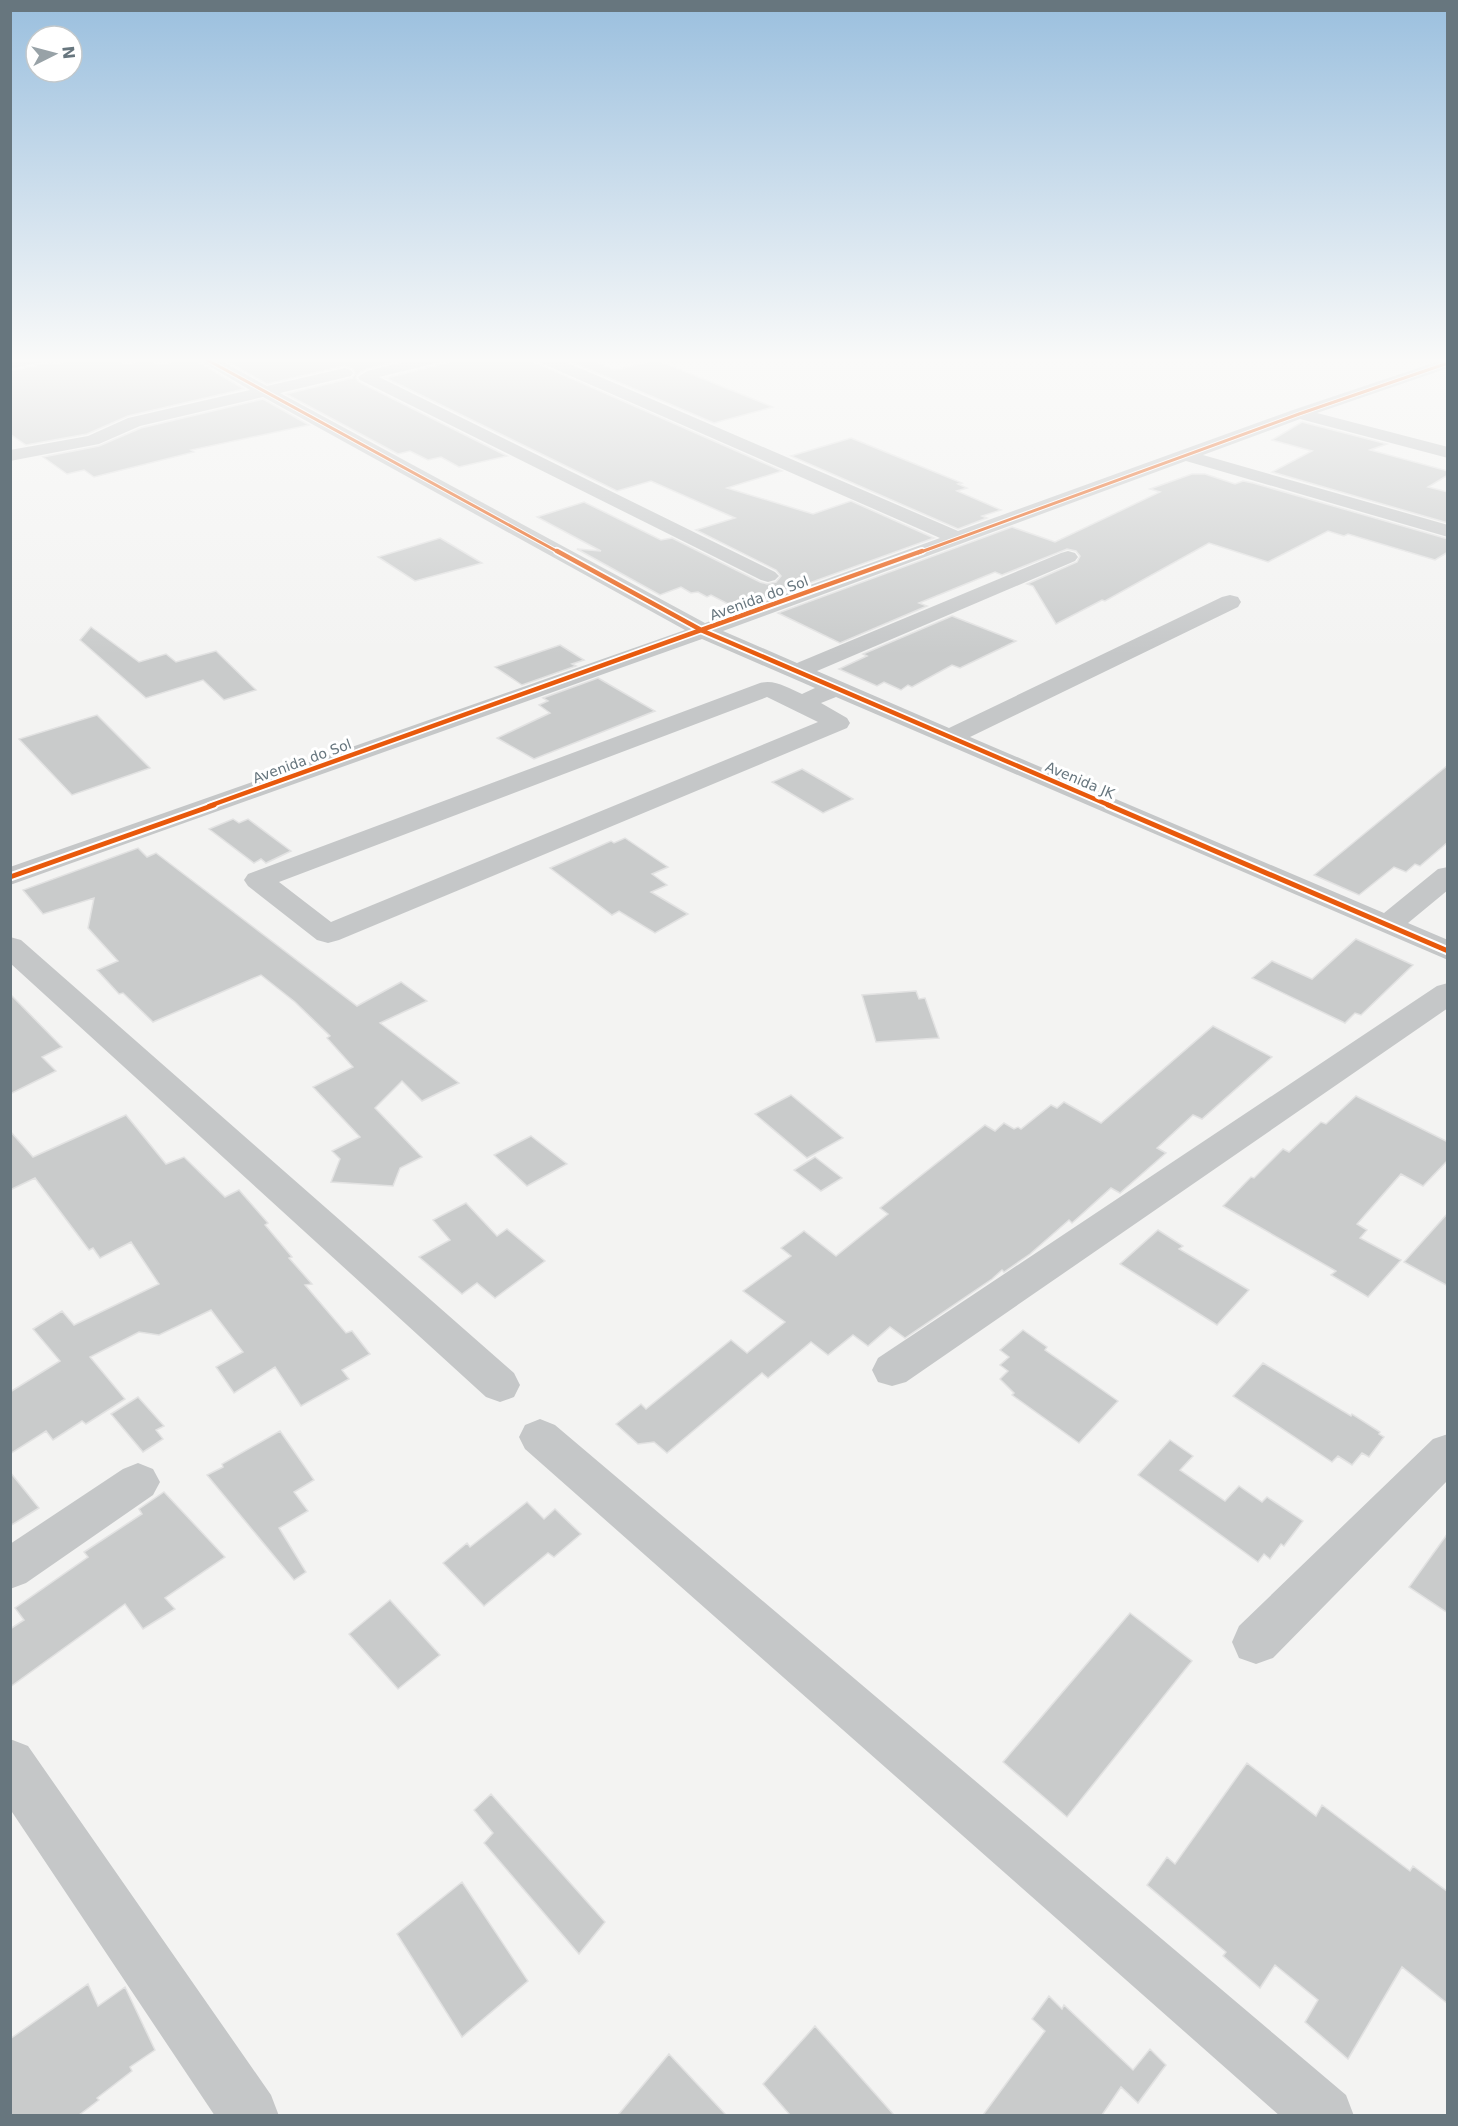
<svg xmlns="http://www.w3.org/2000/svg" width="1458" height="2126" viewBox="0 0 1458 2126" font-family="'DejaVu Sans',sans-serif">
<style>
.building{fill:#c9cbcb;stroke:#e2e2e2;stroke-width:1.5}
.lines{fill:none;stroke-linecap:round;stroke-linejoin:round}
.minor{fill:#c5c7c8;fill-rule:evenodd}
.cycleway-far2-casing{stroke:#fff;stroke-width:5}
.cycleway-far1-casing{stroke:#fff;stroke-width:8}
.cycleway-casing{stroke:#fff;stroke-width:9}
.cycleway-far2{stroke:#e8590c;stroke-width:3}
.cycleway-far1{stroke:#e8590c;stroke-width:4.5}
.cycleway{stroke:#e8590c;stroke-width:5}
.labels{text-anchor:middle;stroke-width:6;stroke-linejoin:round;paint-order:stroke}
.far-street-label{font-size:14px;fill:#67767e;stroke:#fff}
</style>
<rect width="100%" height="100%" fill="#f3f3f2"/>
<path class="building" d="M 91,357 L 113,357 L 125,364 L 148,360 L 158,365 L 192,358 L 244,389 L 128,416 L 87,434 L 26,445 L 10,434 L 10,371 L 51,362 L 55,364 Z
M 219,357 L 413,357 L 366,369 L 357,375 L 356,378 L 359,382 L 507,456 L 459,467 L 441,457 L 428,460 L 410,451 L 398,454 L 286,394 L 352,378 L 355,374 L 352,368 L 344,366 L 267,384 Z
M 453,357 L 523,357 L 782,471 L 727,488 L 813,514 L 851,501 L 934,538 L 751,604 L 745,601 L 732,606 L 711,595 L 707,597 L 698,592 L 691,593 L 681,587 L 660,595 L 577,549 L 601,551 L 537,517 L 584,502 L 661,540 L 672,538 L 760,582 L 767,584 L 776,582 L 781,576 L 776,570 L 696,530 L 735,518 L 651,481 L 617,491 L 386,378 L 450,362 Z
M 584,357 L 615,370 L 656,360 L 773,407 L 714,423 L 562,358 Z
M 263,399 L 309,425 L 191,450 L 194,452 L 94,477 L 84,470 L 67,474 L 43,457 L 99,446 L 141,428 Z
M 1302,422 L 1387,444 L 1370,450 L 1448,471 L 1448,475 L 1428,487 L 1448,492 L 1448,523 L 1272,472 L 1312,451 L 1272,440 Z
M 851,438 L 962,483 L 958,484 L 967,488 L 957,491 L 1001,510 L 982,516 L 987,518 L 958,529 L 791,456 Z
M 1192,474 L 1205,474 L 1235,484 L 1243,481 L 1253,483 L 1448,539 L 1448,552 L 1435,560 L 1348,534 L 1344,536 L 1328,531 L 1268,562 L 1209,543 L 1105,601 L 1102,600 L 1056,624 L 1033,586 L 1027,584 L 1077,562 L 1080,556 L 1076,551 L 1067,549 L 1002,575 L 995,572 L 919,603 L 927,606 L 840,643 L 778,613 L 1012,527 L 1055,542 L 1160,492 L 1150,489 Z
M 440,538 L 482,563 L 415,581 L 378,557 Z
M 952,616 L 1016,641 L 960,668 L 952,665 L 912,687 L 908,685 L 901,690 L 884,682 L 877,686 L 839,669 L 867,656 L 863,654 Z
M 91,627 L 139,662 L 166,654 L 176,662 L 216,651 L 256,690 L 224,700 L 203,680 L 146,698 L 80,640 Z
M 560,645 L 584,660 L 572,664 L 576,666 L 522,685 L 495,667 Z
M 598,678 L 655,711 L 534,759 L 497,738 L 550,713 L 539,705 L 548,701 L 543,698 Z
M 97,715 L 150,768 L 72,795 L 19,739 Z
M 1448,765 L 1448,842 L 1420,866 L 1415,864 L 1406,872 L 1394,867 L 1359,895 L 1314,875 Z
M 802,769 L 828,784 L 853,799 L 823,813 L 772,782 Z
M 233,819 L 239,823 L 248,819 L 291,851 L 266,863 L 261,859 L 254,863 L 209,829 Z
M 625,838 L 668,867 L 652,874 L 667,885 L 651,892 L 688,914 L 655,933 L 619,911 L 612,915 L 550,868 L 611,841 L 614,843 Z
M 138,848 L 147,857 L 156,853 L 357,1006 L 401,982 L 427,1001 L 380,1023 L 459,1083 L 422,1101 L 402,1081 L 375,1108 L 422,1157 L 400,1168 L 393,1186 L 331,1182 L 340,1159 L 332,1151 L 360,1137 L 313,1087 L 353,1067 L 327,1038 L 330,1036 L 295,1002 L 261,975 L 153,1022 L 123,993 L 119,994 L 97,970 L 118,961 L 88,928 L 94,898 L 43,914 L 23,890 Z
M 1356,939 L 1413,965 L 1361,1015 L 1355,1013 L 1345,1023 L 1252,978 L 1272,961 L 1312,979 Z
M 916,991 L 919,999 L 925,998 L 939,1038 L 876,1042 L 862,995 Z
M 10,994 L 62,1047 L 42,1057 L 56,1071 L 10,1094 Z
M 1213,1026 L 1272,1057 L 1202,1119 L 1193,1115 L 1157,1148 L 1166,1153 L 1120,1193 L 1111,1188 L 1072,1223 L 1069,1220 L 1030,1254 L 1004,1272 L 1002,1270 L 992,1279 L 905,1338 L 890,1327 L 868,1346 L 853,1335 L 828,1355 L 811,1342 L 768,1378 L 762,1373 L 667,1453 L 654,1442 L 638,1444 L 616,1424 L 641,1404 L 646,1409 L 731,1340 L 747,1353 L 785,1322 L 743,1291 L 791,1256 L 781,1248 L 804,1231 L 836,1256 L 888,1214 L 880,1208 L 985,1125 L 995,1131 L 1004,1123 L 1014,1129 L 1018,1127 L 1021,1129 L 1051,1105 L 1057,1108 L 1064,1102 L 1101,1123 Z
M 791,1095 L 843,1138 L 807,1158 L 755,1114 Z
M 1356,1096 L 1448,1142 L 1448,1160 L 1423,1186 L 1401,1174 L 1357,1224 L 1367,1230 L 1360,1238 L 1401,1260 L 1368,1297 L 1331,1275 L 1336,1271 L 1223,1206 L 1251,1177 L 1254,1178 L 1283,1149 L 1289,1152 L 1321,1122 L 1326,1124 Z
M 126,1115 L 166,1164 L 184,1157 L 225,1197 L 239,1190 L 268,1223 L 265,1225 L 292,1257 L 289,1258 L 312,1284 L 305,1285 L 346,1333 L 352,1331 L 370,1354 L 342,1370 L 349,1379 L 301,1406 L 275,1367 L 234,1393 L 216,1367 L 243,1352 L 211,1310 L 159,1335 L 139,1332 L 90,1357 L 125,1399 L 86,1424 L 82,1421 L 53,1440 L 46,1431 L 10,1454 L 10,1392 L 60,1361 L 33,1329 L 62,1311 L 74,1325 L 159,1284 L 131,1242 L 100,1258 L 93,1248 L 89,1250 L 35,1178 L 10,1190 L 10,1131 L 33,1157 Z
M 531,1136 L 567,1164 L 527,1186 L 494,1155 Z
M 815,1157 L 842,1178 L 821,1191 L 794,1170 Z
M 466,1203 L 497,1236 L 507,1229 L 545,1261 L 495,1298 L 477,1283 L 462,1294 L 419,1257 L 450,1240 L 433,1220 Z
M 1448,1213 L 1448,1286 L 1404,1262 Z
M 1158,1230 L 1183,1246 L 1179,1249 L 1249,1290 L 1217,1325 L 1120,1264 Z
M 1023,1330 L 1047,1347 L 1045,1350 L 1118,1401 L 1079,1443 L 1012,1395 L 1014,1393 L 1000,1379 L 1008,1371 L 1000,1365 L 1009,1357 L 1000,1350 Z
M 1263,1363 L 1351,1416 L 1352,1414 L 1380,1432 L 1379,1434 L 1384,1437 L 1369,1457 L 1362,1453 L 1352,1465 L 1338,1456 L 1332,1462 L 1233,1396 Z
M 138,1397 L 164,1426 L 156,1430 L 163,1439 L 143,1452 L 111,1414 Z
M 280,1431 L 314,1480 L 294,1492 L 308,1511 L 279,1528 L 306,1572 L 294,1580 L 207,1475 L 223,1467 L 222,1464 Z
M 1170,1440 L 1193,1456 L 1180,1470 L 1225,1501 L 1239,1486 L 1262,1502 L 1267,1497 L 1303,1521 L 1284,1546 L 1281,1544 L 1270,1559 L 1264,1554 L 1258,1562 L 1138,1475 Z
M 10,1472 L 39,1508 L 10,1526 Z
M 164,1492 L 225,1557 L 165,1598 L 175,1609 L 143,1629 L 125,1604 L 10,1687 L 10,1629 L 24,1620 L 15,1608 L 88,1557 L 84,1552 L 142,1514 L 139,1509 Z
M 527,1502 L 544,1519 L 555,1509 L 581,1534 L 554,1557 L 548,1553 L 484,1606 L 443,1563 L 467,1543 L 470,1547 Z
M 1448,1533 L 1448,1613 L 1409,1587 Z
M 390,1600 L 440,1655 L 398,1689 L 349,1634 Z
M 1130,1613 L 1192,1661 L 1067,1817 L 1003,1762 Z
M 1247,1763 L 1316,1816 L 1322,1805 L 1410,1871 L 1413,1866 L 1448,1892 L 1448,2004 L 1402,1967 L 1348,2059 L 1305,2022 L 1318,2000 L 1275,1965 L 1260,1988 L 1223,1956 L 1226,1952 L 1147,1885 L 1167,1857 L 1175,1864 Z
M 491,1794 L 605,1922 L 579,1954 L 484,1843 L 493,1833 L 474,1810 Z
M 462,1882 L 528,1981 L 462,2037 L 397,1934 Z
M 88,1984 L 98,2006 L 125,1987 L 155,2050 L 130,2067 L 132,2071 L 97,2098 L 99,2100 L 79,2115 L 10,2115 L 10,2039 Z
M 1049,1996 L 1062,2009 L 1064,2005 L 1133,2070 L 1150,2049 L 1166,2065 L 1138,2103 L 1121,2087 L 1102,2115 L 983,2115 L 1045,2031 L 1032,2019 Z
M 815,2026 L 894,2115 L 790,2115 L 763,2084 Z
M 669,2054 L 726,2115 L 618,2115 Z"/>
<g class="lines">
<path class="minor" d="M 20,357 L 52,357 L 50,360 L 10,369 L 10,359 Z
M 194,357 L 214,357 L 267,386 L 345,368 L 351,370 L 353,373 L 351,376 L 280,393 L 705,623 L 940,538 L 534,360 L 532,357 L 554,357 L 958,531 L 1293,410 L 1448,358 L 1448,368 L 1317,413 L 1448,447 L 1448,458 L 1300,419 L 1203,455 L 1448,525 L 1448,537 L 1186,461 L 723,631 L 797,663 L 1061,553 L 1068,551 L 1075,553 L 1078,557 L 1075,561 L 817,671 L 949,728 L 1222,597 L 1230,595 L 1238,597 L 1241,602 L 1238,607 L 970,737 L 1384,913 L 1438,869 L 1448,867 L 1448,890 L 1408,923 L 1448,940 L 1448,960 L 836,697 L 821,703 L 847,718 L 850,723 L 847,728 L 339,940 L 328,943 L 317,940 L 248,886 L 244,880 L 248,874 L 760,683 C 775,679 788,688 802,694 L 815,688 L 702,639 L 10,885 L 10,867 L 685,630 L 263,397 L 140,426 L 99,444 L 10,461 L 10,450 L 88,436 L 128,418 L 250,390 ZM 767,697 L 818,722 L 331,922 L 279,882 Z
M 423,357 L 451,357 L 449,360 L 379,377 L 775,572 L 779,576 L 775,580 L 768,582 L 761,580 L 360,380 L 358,377 L 367,371 Z
M 10,937 L 21,940 L 514,1373 L 520,1385 L 514,1397 L 500,1402 L 486,1397 L 10,963 Z
M 1448,983 L 1448,1008 L 906,1382 L 892,1386 L 878,1382 L 872,1370 L 878,1358 L 1437,986 Z
M 540,1419 L 555,1425 L 1346,2095 L 1354,2116 L 1280,2116 L 525,1449 L 519,1437 L 525,1425 Z
M 1448,1434 L 1448,1480 L 1273,1658 L 1256,1664 L 1239,1658 L 1232,1642 L 1239,1626 L 1433,1439 Z
M 138,1463 L 153,1469 L 160,1482 L 153,1495 L 26,1583 L 10,1589 L 10,1544 L 123,1469 Z
M 10,1739 L 28,1746 L 271,2095 L 279,2116 L 215,2116 L 10,1809 Z"/>
<defs>
<path id="cycleway-far2" d="M 202,357 L 560,553
M 918,553 L 1299,414 L 1448,363"/>
<path id="cycleway-far1" d="M 557,551 L 703,631 L 1111,806
M 209,806 L 922,551"/>
<path id="cycleway" d="M 1108,805 L 1448,951
M 10,877 L 214,805"/>
</defs>
<use href="#cycleway-far2" class="cycleway-far2-casing"/>
<use href="#cycleway-far1" class="cycleway-far1-casing"/>
<use href="#cycleway" class="cycleway-casing"/>
<use href="#cycleway-far2" class="cycleway-far2"/>
<use href="#cycleway-far1" class="cycleway-far1"/>
<use href="#cycleway" class="cycleway"/>
</g>
<linearGradient id="sky" x2="0" y2="1"><stop stop-color="#9abfde"/><stop offset="0.55" stop-color="#fafaf9"/><stop offset="1" stop-color="#fafaf9" stop-opacity="0"/></linearGradient>
<rect width="1458" height="655" fill="url(#sky)"/>
<g class="labels">
<g class="far-street-label">
<text transform="translate(759 598) rotate(-20)" y="5">Avenida do Sol</text>
<text transform="translate(302 761) rotate(-20)" y="5">Avenida do Sol</text>
<text transform="translate(1080 780) rotate(23)" y="5">Avenida JK</text>
</g>
</g>
<rect width="1458" height="2126" fill="none" stroke="#67767e" stroke-width="24"/>
<g transform="translate(54 54) rotate(84)"><circle r="28" fill="#ffffff" stroke="#c2c8cb" stroke-width="1.5"/>
<path d="M0-4.5L10 22L0 15L-10 22Z" fill="#98a2a7"/>
<text y="-9" font-size="16" font-weight="bold" text-anchor="middle" fill="#67767e">N</text>
</g>
</svg>
